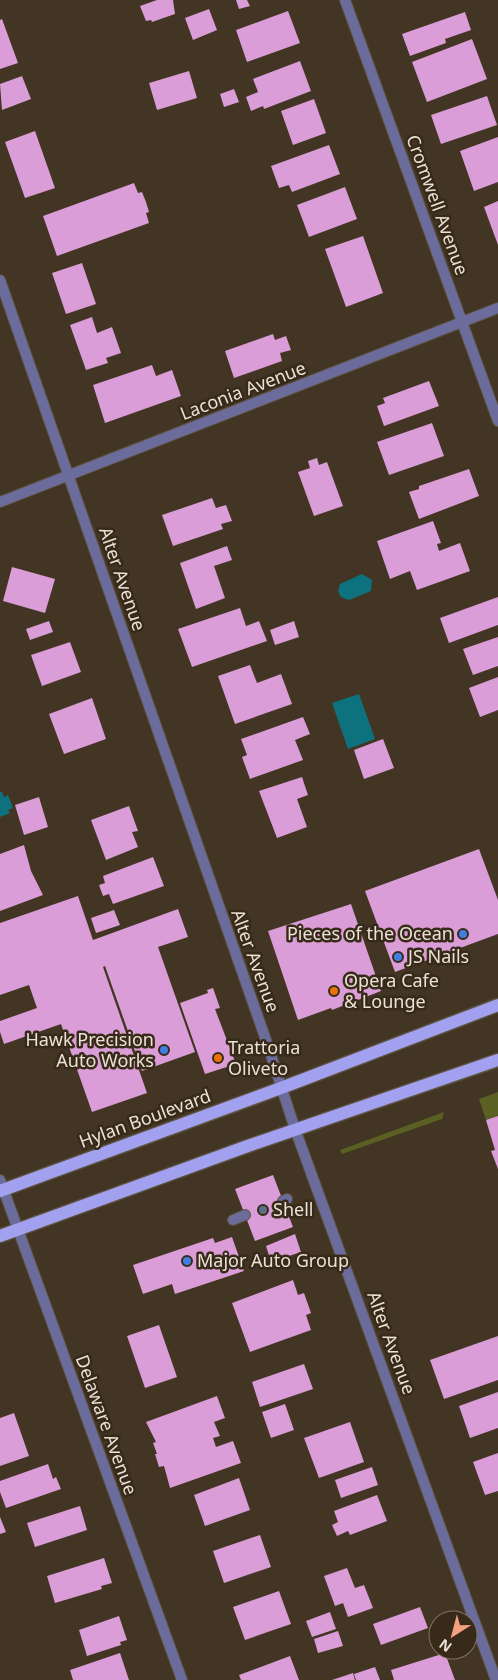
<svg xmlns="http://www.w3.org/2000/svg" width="498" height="1680" viewBox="0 0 498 1680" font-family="'Noto Sans',sans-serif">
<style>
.green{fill:#5a5f22}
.water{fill:#0d727d}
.building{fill:#db9dd7}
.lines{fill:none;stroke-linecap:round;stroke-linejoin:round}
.lane-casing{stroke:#5d5140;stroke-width:12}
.street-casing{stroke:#5d5140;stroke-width:12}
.primary-casing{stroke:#5d5140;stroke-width:15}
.lane{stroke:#6c6c9c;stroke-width:10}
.street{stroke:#6c6c9c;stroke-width:10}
.primary{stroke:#a2a1ef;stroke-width:12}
.shop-dot{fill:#3f7fe0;stroke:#382a19;stroke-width:2}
.food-dot{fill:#e8710a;stroke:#382a19;stroke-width:2}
.service-dot{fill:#5c6f8a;stroke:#382a19;stroke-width:2}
.labels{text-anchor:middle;stroke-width:5;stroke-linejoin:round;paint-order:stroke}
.street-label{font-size:18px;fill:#eae1d7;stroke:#382a19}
.poi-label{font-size:18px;fill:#eae1d7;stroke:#382a19;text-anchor:start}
</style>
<rect width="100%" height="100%" fill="#423523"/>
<path class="green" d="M 498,1092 L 498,1116 L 486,1120 L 479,1099 Z
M 444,1112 L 442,1119 L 342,1154 L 340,1150 Z"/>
<path class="water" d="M 362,574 L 372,580 L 371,591 L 349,600 L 341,597 L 338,591 L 340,584 Z
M 359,694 L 375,739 L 348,749 L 332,703 Z
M 0,792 L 2,792 L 4,797 L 8,795 L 13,808 L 8,810 L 10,813 L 0,817 Z"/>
<path class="building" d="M 157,0 L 173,0 L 175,14 L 152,22 L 151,20 L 146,21 L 140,6 Z
M 236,0 L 247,0 L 250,6 L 239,9 Z
M 209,9 L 217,30 L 193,40 L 185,18 Z
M 288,11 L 300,43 L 247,62 L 236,30 Z
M 465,12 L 471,30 L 445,39 L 446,43 L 410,56 L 402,34 Z
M 2,19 L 18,63 L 0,69 L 0,20 Z
M 472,39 L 487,79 L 427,102 L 412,62 Z
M 300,61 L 311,91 L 264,109 L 263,106 L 251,111 L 246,97 L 258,92 L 253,79 Z
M 189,71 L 197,98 L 157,110 L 149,83 Z
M 22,76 L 31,99 L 2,110 L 0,84 Z
M 234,89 L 239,102 L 224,107 L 220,94 Z
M 487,96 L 497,125 L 441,144 L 431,115 Z
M 314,99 L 326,133 L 293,145 L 281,111 Z
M 35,131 L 55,188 L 25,198 L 5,142 Z
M 498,137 L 498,182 L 474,191 L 460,151 Z
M 329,145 L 340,174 L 292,192 L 289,185 L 279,188 L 271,166 Z
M 134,183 L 138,193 L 142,192 L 146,202 L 149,212 L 146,213 L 149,223 L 57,256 L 43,216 Z
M 345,187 L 357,219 L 309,237 L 297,205 Z
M 498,201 L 498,245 L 484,207 Z
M 363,236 L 383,293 L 346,307 L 325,249 Z
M 82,263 L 96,304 L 66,314 L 52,273 Z
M 92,317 L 97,333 L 112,327 L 121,353 L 106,358 L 108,363 L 86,370 L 70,325 Z
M 273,334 L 275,340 L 286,336 L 291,350 L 280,353 L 282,361 L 234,378 L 225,351 Z
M 152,365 L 156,376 L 172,370 L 181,396 L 105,423 L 93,385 Z
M 429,381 L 439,406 L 384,426 L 377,406 L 385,403 L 383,398 Z
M 432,423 L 444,456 L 389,475 L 377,442 Z
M 317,458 L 319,465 L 327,462 L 343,506 L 314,516 L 298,472 L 310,468 L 308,461 Z
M 469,469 L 479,496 L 419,519 L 409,492 L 419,489 L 419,486 Z
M 212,498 L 216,508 L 226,505 L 232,521 L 221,524 L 223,529 L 173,546 L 162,515 Z
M 433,521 L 441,543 L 437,544 L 439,551 L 460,543 L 470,571 L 417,590 L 410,571 L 390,579 L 377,541 Z
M 227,546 L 232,560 L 214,566 L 225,598 L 196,609 L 180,563 Z
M 12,567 L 55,579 L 45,613 L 3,601 Z
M 498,597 L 498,625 L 449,643 L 440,618 Z
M 240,608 L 246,626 L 259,621 L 267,641 L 192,667 L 178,629 Z
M 49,621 L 53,632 L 30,640 L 26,629 Z
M 294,621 L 299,637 L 275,645 L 270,630 Z
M 498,637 L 498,666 L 473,675 L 463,649 Z
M 70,642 L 81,672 L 42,686 L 31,655 Z
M 250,665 L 257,683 L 281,674 L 292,704 L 235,724 L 218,676 Z
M 498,677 L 498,710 L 480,717 L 469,688 Z
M 92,698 L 106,739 L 64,754 L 49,714 Z
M 303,717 L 310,734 L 295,740 L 303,760 L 250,779 L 242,757 L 247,755 L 241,739 Z
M 383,739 L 394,768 L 364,779 L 354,750 Z
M 302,777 L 308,795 L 297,799 L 307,827 L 277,838 L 259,791 Z
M 39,797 L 48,827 L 24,835 L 15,805 Z
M 129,806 L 138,831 L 132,832 L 138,847 L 106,860 L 91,820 Z
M 24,845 L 31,871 L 43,895 L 0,911 L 0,854 Z
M 479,849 L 498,900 L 498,934 L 395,972 L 365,891 Z
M 153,857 L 164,886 L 113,904 L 109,894 L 103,896 L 99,885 L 105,883 L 103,876 Z
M 78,896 L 93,940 L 178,909 L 188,937 L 158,947 L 195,1052 L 142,1071 L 105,966 L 103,967 L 147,1093 L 92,1112 L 61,1024 L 4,1044 L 0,1032 L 0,1021 L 37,1008 L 29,985 L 0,995 L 0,923 Z
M 351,904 L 381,991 L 332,1010 L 331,1008 L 298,1020 L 268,931 Z
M 114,910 L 120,925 L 96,933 L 91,918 Z
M 213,988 L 220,1008 L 215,1009 L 236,1064 L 205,1074 L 180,1003 L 208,993 L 207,990 Z
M 498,1116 L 498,1169 L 491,1151 L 495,1150 L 486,1120 Z
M 273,1175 L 293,1227 L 255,1241 L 235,1189 Z
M 295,1234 L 301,1252 L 271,1262 L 266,1246 Z
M 232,1237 L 244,1271 L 175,1294 L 172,1284 L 143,1294 L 133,1265 L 213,1238 L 215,1243 Z
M 293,1280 L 298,1295 L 304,1293 L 311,1313 L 306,1315 L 311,1330 L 250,1352 L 232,1303 Z
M 159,1325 L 177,1377 L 145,1388 L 127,1336 Z
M 498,1336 L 498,1380 L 444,1399 L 430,1360 Z
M 304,1364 L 313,1389 L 260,1407 L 252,1382 Z
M 498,1392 L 498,1428 L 470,1438 L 459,1406 Z
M 217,1396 L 225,1418 L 214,1422 L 220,1436 L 213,1438 L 216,1447 L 233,1441 L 241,1463 L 170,1488 L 164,1466 L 159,1467 L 155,1454 L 157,1454 L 153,1443 L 156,1442 L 146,1422 Z
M 285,1404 L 294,1430 L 271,1438 L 262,1412 Z
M 14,1413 L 29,1456 L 0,1466 L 0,1418 Z
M 350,1422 L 364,1462 L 319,1478 L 304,1438 Z
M 498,1453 L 498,1491 L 485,1495 L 473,1462 Z
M 48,1464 L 53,1479 L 56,1477 L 61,1489 L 6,1508 L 0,1492 L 0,1481 Z
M 372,1467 L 378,1485 L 341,1498 L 335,1480 Z
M 239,1478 L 250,1510 L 205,1526 L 194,1495 Z
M 377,1495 L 387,1521 L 350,1535 L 348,1531 L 337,1536 L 332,1525 L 338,1522 L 334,1511 Z
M 80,1506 L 87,1530 L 35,1547 L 27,1523 Z
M 0,1517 L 6,1532 L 0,1534 Z
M 260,1535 L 271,1567 L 224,1583 L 213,1551 Z
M 104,1558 L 112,1583 L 101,1586 L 102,1589 L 55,1603 L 47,1576 Z
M 347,1568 L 355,1588 L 364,1585 L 373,1608 L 348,1617 L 343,1603 L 335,1606 L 324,1576 Z
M 279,1591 L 291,1624 L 245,1640 L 233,1607 Z
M 420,1607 L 428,1628 L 381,1645 L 373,1624 Z
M 330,1612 L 336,1629 L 312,1637 L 306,1621 Z
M 119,1616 L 127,1640 L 120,1642 L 121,1645 L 87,1656 L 79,1630 Z
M 338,1631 L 343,1646 L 318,1653 L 314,1639 Z
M 120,1653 L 129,1680 L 73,1680 L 70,1670 Z
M 445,1653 L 455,1680 L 394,1680 L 391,1670 Z
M 290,1656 L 299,1680 L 241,1680 L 239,1675 Z
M 375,1667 L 380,1680 L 356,1680 L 354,1674 Z
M 353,1673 L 355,1680 L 332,1680 Z"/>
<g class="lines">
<defs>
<path id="lane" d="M 283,1201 L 287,1199
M 233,1220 L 245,1215"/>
<path id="street" d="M 345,0 L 498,421
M 0,280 L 267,1043 L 295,1129 L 496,1680
M 0,502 L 498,308
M 0,1180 L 182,1680"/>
<path id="primary" d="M 0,1191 L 281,1088 L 498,1005
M 0,1236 L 245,1147 L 498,1060"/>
</defs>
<use href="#lane" class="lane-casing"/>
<use href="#street" class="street-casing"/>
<use href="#primary" class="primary-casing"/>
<use href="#lane" class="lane"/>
<use href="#street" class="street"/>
<use href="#primary" class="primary"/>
</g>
<g class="shop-dot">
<circle cx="463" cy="934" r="5"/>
<circle cx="398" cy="957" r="5"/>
<circle cx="164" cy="1050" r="5"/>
<circle cx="187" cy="1261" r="5"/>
</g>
<g class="food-dot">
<circle cx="334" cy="991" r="5"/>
<circle cx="218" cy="1058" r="5"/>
</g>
<circle class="service-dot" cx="263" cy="1210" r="5"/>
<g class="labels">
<g class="street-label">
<text transform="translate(437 205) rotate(70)" y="6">Cromwell Avenue</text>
<text transform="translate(243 391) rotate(-21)" y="6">Laconia Avenue</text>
<text transform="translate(122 579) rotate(71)" y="6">Alter Avenue</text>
<text transform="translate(255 961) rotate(70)" y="6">Alter Avenue</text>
<text transform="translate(145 1119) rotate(-20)" y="6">Hylan Boulevard</text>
<text transform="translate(391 1343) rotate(70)" y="6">Alter Avenue</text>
<text transform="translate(106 1425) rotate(70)" y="6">Delaware Avenue</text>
</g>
<g class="poi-label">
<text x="453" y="940" text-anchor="end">Pieces of the Ocean</text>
<text x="408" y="963">JS Nails</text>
<text x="344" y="987">Opera Cafe<tspan x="344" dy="21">&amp; Lounge</tspan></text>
<text x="154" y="1046" text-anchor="end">Hawk Precision<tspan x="154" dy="21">Auto Works</tspan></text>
<text x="228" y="1054">Trattoria<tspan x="228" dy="21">Oliveto</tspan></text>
<text x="273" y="1216">Shell</text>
<text x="197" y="1267">Major Auto Group</text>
</g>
</g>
<g transform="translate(453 1635) rotate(216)"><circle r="24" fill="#382a19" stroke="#7f7365"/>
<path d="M0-4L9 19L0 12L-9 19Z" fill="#f2a080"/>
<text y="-8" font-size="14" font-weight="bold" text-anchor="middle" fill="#eae1d7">N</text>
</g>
</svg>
